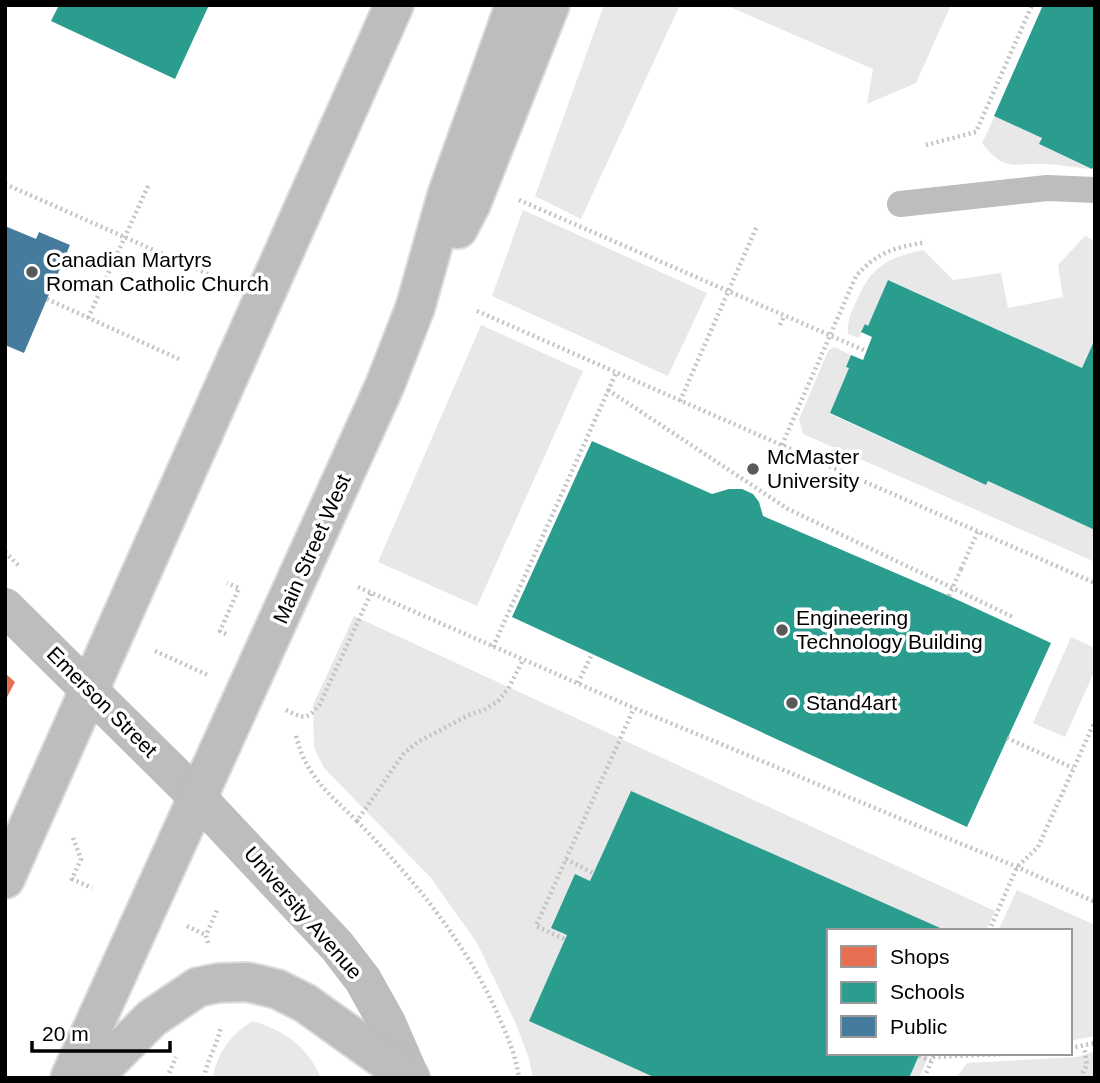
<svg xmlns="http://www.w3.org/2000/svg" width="1100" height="1083" viewBox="0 0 1100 1083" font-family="Helvetica,sans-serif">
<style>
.green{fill:#e8e8e8}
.shops{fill:#e76f51}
.schools{fill:#2a9d8f}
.public{fill:#457b9d}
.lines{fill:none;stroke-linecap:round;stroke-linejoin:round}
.primary-casing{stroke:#dbdbdb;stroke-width:42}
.path{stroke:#c2c2c2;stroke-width:4.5;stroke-dasharray:2 3.5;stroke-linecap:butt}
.service{stroke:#bdbdbd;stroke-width:26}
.tertiary{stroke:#bdbdbd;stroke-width:38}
.primary{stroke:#bdbdbd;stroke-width:38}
.path-bridge{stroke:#c2c2c2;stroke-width:4.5;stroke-dasharray:2 3.5;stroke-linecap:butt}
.poi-dot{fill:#595959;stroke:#fff;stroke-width:2.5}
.labels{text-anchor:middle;stroke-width:7;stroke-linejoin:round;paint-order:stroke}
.poi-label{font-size:21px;fill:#000;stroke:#fff;text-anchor:start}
.street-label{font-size:21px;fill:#000;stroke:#fff}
</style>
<rect width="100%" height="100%" fill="#fff"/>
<path class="green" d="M 604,5 L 680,5 L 581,219 L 535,196 Z
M 725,5 L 951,5 L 916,83 L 867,104 L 873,69 Z
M 995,116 L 1042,138 L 1040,145 L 1092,169 C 1077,168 1062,165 1047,164 C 1014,162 1006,174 982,143 Z
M 523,210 L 707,293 L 668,376 L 492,296 Z
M 1085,236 L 1095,241 L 1095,339 L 1082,368 L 889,280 L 868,326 L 865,325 L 859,338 L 848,334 C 847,321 851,313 856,302 C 871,267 886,258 923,250 L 953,280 L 1001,273 L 1008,308 L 1063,297 L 1058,265 Z
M 481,325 L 583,371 L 477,606 L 378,562 Z
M 834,347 L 851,355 L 847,366 L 849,368 L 830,414 L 986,485 L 988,481 L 1095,530 L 1095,562 L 803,434 L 799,419 L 828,351 Z
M 354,616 L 995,911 L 986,931 L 829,931 L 829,1053 L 930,1053 L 919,1078 L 533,1078 L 529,1059 L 516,1024 L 477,943 L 431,878 L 324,768 L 314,748 L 313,705 Z
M 1071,637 L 1095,648 L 1095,670 L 1065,737 L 1033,723 Z
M 1017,890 L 1095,925 L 1095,1036 L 1070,1041 L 1070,931 L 998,931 Z
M 253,1021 C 286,1032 307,1046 321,1078 L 213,1078 C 216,1054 232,1033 253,1021 Z
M 1095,1051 L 1095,1078 L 956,1078 L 967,1063 L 1077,1057 Z"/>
<path class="shops" d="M 5,673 L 15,682 L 5,701 Z"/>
<path class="schools" d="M 59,5 L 209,5 L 175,79 L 51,21 Z
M 1043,5 L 1095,5 L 1095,164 L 1092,169 L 1039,144 L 1042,138 L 994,116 Z
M 888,280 L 1082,368 L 1095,339 L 1095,530 L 988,481 L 986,485 L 830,413 L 849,368 L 846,367 L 851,355 L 863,360 L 872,337 L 861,332 L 865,324 L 868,326 Z
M 592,441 L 712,494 L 729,489 L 742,489 L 753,494 L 759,502 L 763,516 L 949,596 L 1051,643 L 967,827 L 512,617 Z
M 631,791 L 947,931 L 829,931 L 829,1053 L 920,1053 L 909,1078 L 656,1078 L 529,1021 L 567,935 L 551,928 L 575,874 L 590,881 Z"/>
<path class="public" d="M 5,226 L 36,239 L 39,232 L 70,245 L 24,353 L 5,345 Z"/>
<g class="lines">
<defs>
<path id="primary" d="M 458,229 L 471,204 L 550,5
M 5,879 L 394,5
M 70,1078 L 385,385 L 415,308 L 447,195 L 515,5
M 92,1078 L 152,1018 L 198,987 L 218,983 L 247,982 L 277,989 L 305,1003 L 410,1078"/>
</defs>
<use href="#primary" class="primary-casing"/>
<path class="path" d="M 926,145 L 976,132 L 1032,5
M 5,184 L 219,279
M 519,200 L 866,351
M 47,299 L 181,360
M 477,311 L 1095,583
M 88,318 L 149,184
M 780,325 L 784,316
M 608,390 L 788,509 L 1013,617
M 680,401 L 757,226
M 782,445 L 856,276 C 879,251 894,248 926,242
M 5,552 L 19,566
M 961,569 L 978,531
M 358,587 L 634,708 L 1017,867 L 1095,902
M 226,634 L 220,631 L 239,588 L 227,583
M 493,647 L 616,373
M 155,651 L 208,675
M 578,683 L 592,654
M 286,710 C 303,718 307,721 320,704 L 371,593
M 296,736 C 306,776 329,794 357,821 L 404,753 L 418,742 L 469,715 L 484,710 L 498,701 L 508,689 L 523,660
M 1007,738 L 1073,768
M 357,821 C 415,881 468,944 501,1022 C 509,1040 516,1057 519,1078
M 73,838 L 81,859 L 72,879 L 92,888
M 566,859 L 593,873
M 187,926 L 206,935
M 989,931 L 1017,867 L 1038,847 L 1095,721
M 564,939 L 536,926 L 634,708
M 208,943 L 206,935 L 218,908
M 1070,1048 L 1095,1043
M 919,1056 L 931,1061
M 933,1057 L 1026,1053
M 167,1078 L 176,1057
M 204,1078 C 207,1059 218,1044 221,1026
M 924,1078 L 935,1053
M 1080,1078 L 1087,1065 L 1084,1047"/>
<path class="service" d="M 900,204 L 1047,188 L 1095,190"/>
<path class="tertiary" d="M 5,607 L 198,798 L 337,946 L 363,980 L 387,1023 L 411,1078"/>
<use href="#primary" class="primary"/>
<path class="path-bridge" d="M 949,596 L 961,569"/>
</g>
<g class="poi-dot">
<circle cx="32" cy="272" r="7"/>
<circle cx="753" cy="469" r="7"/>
<circle cx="782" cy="630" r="7"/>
<circle cx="792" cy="703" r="7"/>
</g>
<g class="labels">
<g class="poi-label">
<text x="46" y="267">Canadian Martyrs<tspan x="46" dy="24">Roman Catholic Church</tspan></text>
<text x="767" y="464">McMaster<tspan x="767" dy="24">University</tspan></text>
<text x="796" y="625">Engineering<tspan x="796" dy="24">Technology Building</tspan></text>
<text x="806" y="710">Stand4art</text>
</g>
<g class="street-label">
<text transform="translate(312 549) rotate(-66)" y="7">Main Street West</text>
<text transform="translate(102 702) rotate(45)" y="7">Emerson Street</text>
<text transform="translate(303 913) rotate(49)" y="7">University Avenue</text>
</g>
</g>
<rect width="1100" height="1083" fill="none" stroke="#000000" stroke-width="14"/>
<rect x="827" y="929" width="245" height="126" fill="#ffffff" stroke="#999999" stroke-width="2"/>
<rect x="841" y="946" width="35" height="21" fill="#e76f51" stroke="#999999" stroke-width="2"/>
<text x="890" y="964" font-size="21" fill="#000000">Shops</text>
<rect x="841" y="982" width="35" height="21" fill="#2a9d8f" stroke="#999999" stroke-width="2"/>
<text x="890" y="999" font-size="21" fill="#000000">Schools</text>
<rect x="841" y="1016" width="35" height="21" fill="#457b9d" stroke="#999999" stroke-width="2"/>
<text x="890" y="1034" font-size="21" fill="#000000">Public</text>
<path d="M32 1041v10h138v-10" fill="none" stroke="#000000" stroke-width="3.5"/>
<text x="42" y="1041" font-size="21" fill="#000000" stroke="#ffffff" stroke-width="5" paint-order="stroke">20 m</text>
</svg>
